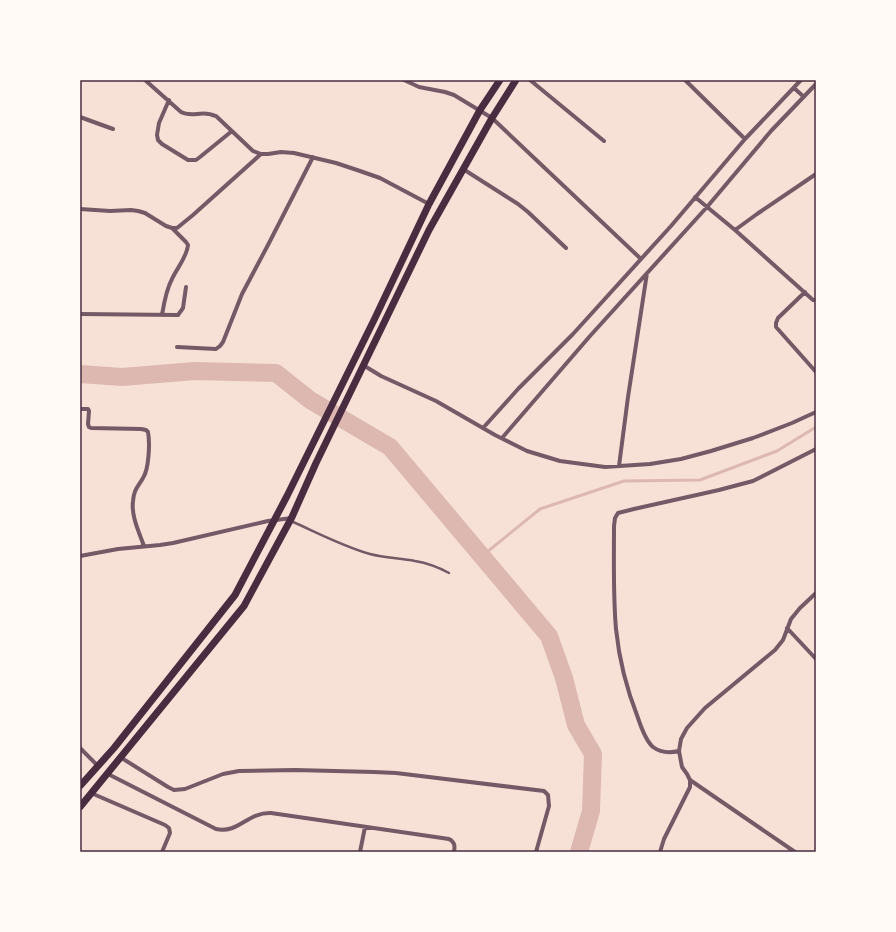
<svg xmlns="http://www.w3.org/2000/svg" width="896" height="932" viewBox="0 0 896 932" font-family="Helvetica,sans-serif">
<style>
.lines{fill:none;stroke-linecap:round;stroke-linejoin:round}
.stream{stroke:#dcb8b0;stroke-width:3}
.river{stroke:#dcb8b0;stroke-width:18}
.service{stroke:#755966;stroke-width:2.5}
.minor{stroke:#755966;stroke-width:4}
.primary{stroke:#4a2c40;stroke-width:7}
.neatline{fill:none;stroke:#4a2c40;stroke-width:1.5}
</style>
<rect width="100%" height="100%" fill="#f7e1d7"/>
<g class="lines">
<path class="stream" d="M 482,556 L 540,509 L 624,481 L 700,480 L 777,451 L 816,427"/>
<path class="river" d="M 80,374 L 122,377 L 195,371 L 276,373 L 310,400 L 390,447 L 549,636 L 564,678 L 576,725 L 593,754 L 591,811 L 579,852"/>
<path class="service" d="M 291,521 C 316,532 342,546 370,554 C 385,558 400,558 415,561 C 427,563 438,567 449,573"/>
<path class="minor" d="M 145,80 L 181,112 C 190,117 199,112 209,114 C 210,114 215,116 216,116 L 253,151 L 261,154 L 268,154 L 281,152 L 294,153 L 336,163 L 360,171 L 380,178 L 429,204
M 404,80 L 419,87 L 445,92 L 454,95 L 492,118 L 641,259
M 530,80 L 604,141
M 685,80 L 745,139
M 794,88 L 804,97
M 169,100 L 159,123 L 157,135 L 158,140 L 162,144 L 188,160 L 196,160 L 200,157 L 232,131
M 80,117 L 113,129
M 463,169 L 518,204 L 528,212 L 566,248
M 816,174 L 757,214 L 735,230 L 813,300 L 816,300
M 695,197 L 735,230
M 80,209 L 110,211 L 131,210 L 138,211 L 145,213 L 166,226 L 172,228 L 177,228 L 193,215 L 261,154
M 805,292 L 778,318 L 776,323 L 776,327 L 816,372
M 80,314 L 178,315 L 183,308 L 186,287
M 162,315 C 164,303 166,290 172,279 C 177,268 187,257 188,245 L 186,242 L 172,228
M 177,347 L 216,349 L 220,346 L 223,342 L 242,294 L 268,245 L 313,157
M 363,365 L 381,376 L 436,401 L 495,435 L 527,451 L 560,461 L 605,467 L 650,464 L 681,459 L 711,451 L 753,438 L 792,423 L 816,412
M 80,409 L 88,409 L 89,411 L 88,424 L 89,427 L 91,428 L 141,429 L 146,430 L 148,432 C 150,443 149,469 143,478 C 138,487 134,489 133,501 C 131,516 139,532 144,546
M 483,428 L 518,389 L 573,334 L 671,226 L 745,139 L 801,80
M 502,438 L 590,336 L 707,207 L 771,131 L 816,84
M 619,466 L 628,397 L 647,273
M 80,556 L 118,549 L 160,545 L 173,543 L 268,521 L 292,518
M 787,628 L 816,659
M 80,748 L 98,766
M 679,751 C 670,753 661,753 653,747 C 646,741 641,727 638,718 C 627,690 619,659 616,629 C 613,595 614,560 614,526 L 615,518 L 618,513 L 634,509 L 719,490 L 753,481 L 816,449
M 120,757 L 168,787 L 174,790 L 185,789 L 223,774 L 239,771 L 295,770 L 374,772 L 396,773 L 544,791 L 548,795 L 549,806 L 536,852
M 108,774 L 216,829 C 239,834 247,812 271,813 L 449,839 C 455,842 455,846 454,852
M 690,780 L 795,852
M 91,793 L 165,825 L 169,828 L 170,833 L 162,852
M 360,852 L 365,827
M 660,852 L 664,839 L 690,787 L 690,780 L 687,774 L 682,767 L 679,751 L 681,739 L 687,728 L 705,708 L 775,650 L 783,640 L 791,619 L 800,608 L 816,593"/>
<path class="primary" d="M 80,786 L 114,748 L 235,595 L 287,496 L 375,318 L 429,204 L 480,110 L 500,80
M 80,807 L 244,606 L 292,517 L 316,463 L 429,230 L 492,118 L 516,80"/>
</g>
<rect width="896" height="932" fill="none" stroke="#fffaf5" stroke-width="162"/>
<rect x="81" y="81" width="734" height="770" class="neatline"/>
</svg>
